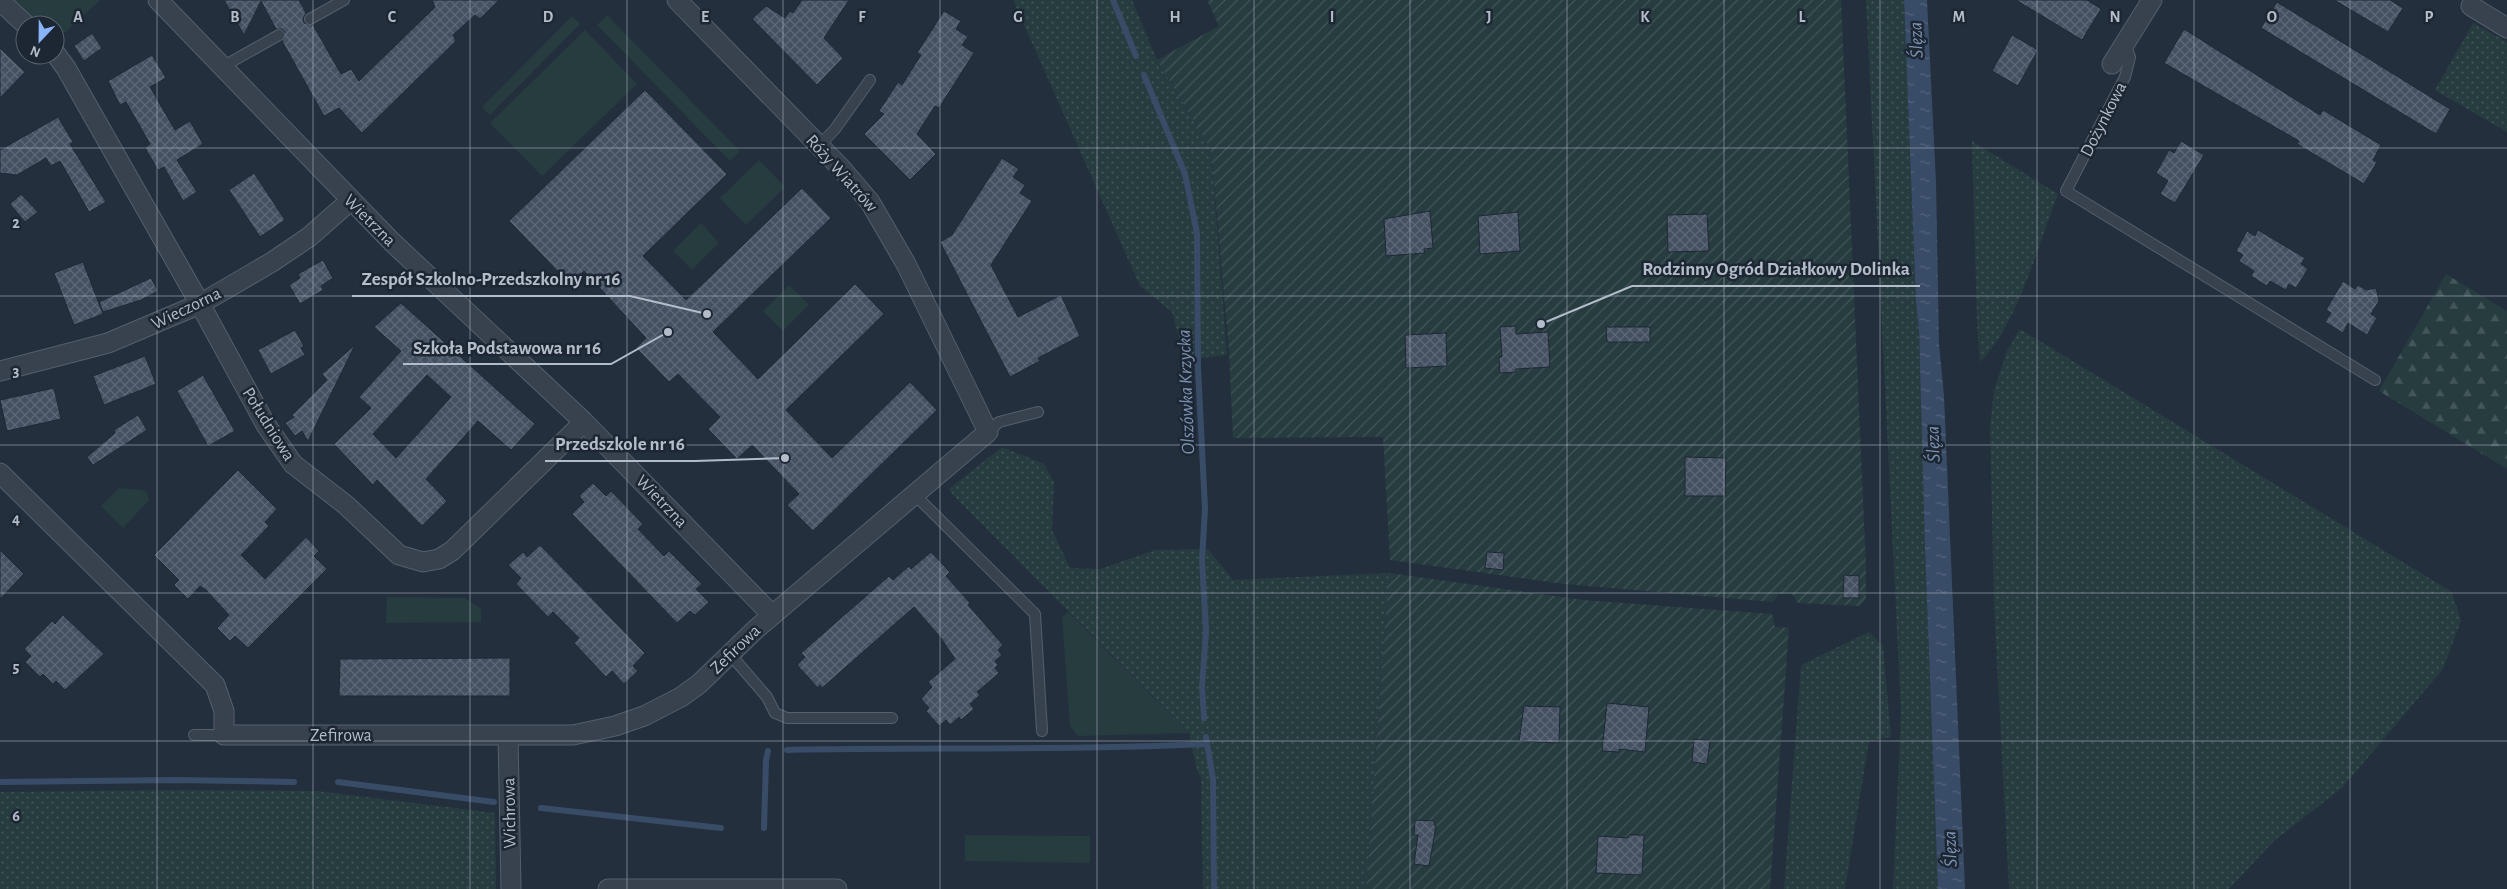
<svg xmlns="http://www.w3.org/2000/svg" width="2507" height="889" viewBox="0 0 2507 889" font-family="'Alegreya Sans',sans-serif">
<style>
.grass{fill:url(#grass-dots)}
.forest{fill:url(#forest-firs)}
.park{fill:#263c3f}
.garden{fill:url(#garden-furrows)}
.water{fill:url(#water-ripples)}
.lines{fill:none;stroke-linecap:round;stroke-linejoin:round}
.stream{stroke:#394c67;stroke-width:6}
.building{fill:url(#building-cross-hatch);stroke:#1f2835;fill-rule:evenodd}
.service-casing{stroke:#565f6c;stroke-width:12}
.minor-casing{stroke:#565f6c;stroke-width:21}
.service{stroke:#38414e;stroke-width:10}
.minor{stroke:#38414e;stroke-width:19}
.grid{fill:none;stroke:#b4bcc9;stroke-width:1;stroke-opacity:0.55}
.labels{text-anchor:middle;stroke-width:5;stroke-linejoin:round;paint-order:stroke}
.street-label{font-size:18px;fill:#b4bcc9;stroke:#1d2633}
.water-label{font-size:19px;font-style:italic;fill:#7c92b1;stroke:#1d2633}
.grid-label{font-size:16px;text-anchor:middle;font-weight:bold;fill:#b4bcc9;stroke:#1d2633;stroke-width:5;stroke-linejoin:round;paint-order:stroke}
.leader{fill:none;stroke:#b4bcc9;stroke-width:2}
.callout-dot{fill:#b4bcc9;stroke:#1d2633;stroke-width:2}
.callout-label{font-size:19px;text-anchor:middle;font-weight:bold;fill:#b4bcc9;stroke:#1d2633;stroke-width:5;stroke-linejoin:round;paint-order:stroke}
</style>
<defs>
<pattern id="grass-dots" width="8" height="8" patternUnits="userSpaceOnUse" patternTransform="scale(1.25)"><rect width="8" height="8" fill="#263c3f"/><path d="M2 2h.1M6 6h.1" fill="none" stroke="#435659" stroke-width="1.8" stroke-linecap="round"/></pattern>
<pattern id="forest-firs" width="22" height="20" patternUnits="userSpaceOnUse" patternTransform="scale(1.25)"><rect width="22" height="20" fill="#263c3f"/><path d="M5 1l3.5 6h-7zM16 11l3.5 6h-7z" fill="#435659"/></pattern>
<pattern id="garden-furrows" width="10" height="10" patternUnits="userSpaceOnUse" patternTransform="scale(1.25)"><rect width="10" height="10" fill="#263c3f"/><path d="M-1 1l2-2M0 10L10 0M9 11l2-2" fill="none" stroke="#435659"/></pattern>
<pattern id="water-ripples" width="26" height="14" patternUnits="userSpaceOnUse" patternTransform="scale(1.25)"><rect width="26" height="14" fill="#394c67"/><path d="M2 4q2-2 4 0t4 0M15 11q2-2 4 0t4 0" fill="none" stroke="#53647b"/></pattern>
<pattern id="building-cross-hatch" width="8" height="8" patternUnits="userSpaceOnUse" patternTransform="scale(1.25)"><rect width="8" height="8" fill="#455162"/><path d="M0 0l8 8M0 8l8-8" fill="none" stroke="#5d6877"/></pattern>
</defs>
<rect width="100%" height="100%" fill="#242f3e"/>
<path class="grass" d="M 1013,0 L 1132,0 L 1157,60 L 1211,149 L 1227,355 L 1185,360 L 1172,312 L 1140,286 Z
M 1866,0 L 1904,0 L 1916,303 L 1919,329 L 1925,549 L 1938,889 L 1893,889 L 1901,712 Z
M 2473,23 L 2507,42 L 2507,132 L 2435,90 Z
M 1972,141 L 2058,194 C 2039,243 2017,326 1980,362 L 1977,323 Z
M 2020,329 L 2452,592 L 2461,621 L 2443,669 L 2342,788 L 2275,840 L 2229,889 L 2009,889 L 1994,605 L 1990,426 L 1994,390 L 2007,351 Z
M 1002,447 L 1044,464 L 1054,482 L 1052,530 L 1070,568 L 1100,569 L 1155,550 L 1208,549 L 1233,580 L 1389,573 L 1366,889 L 1203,889 L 1201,778 L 1197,770 L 1189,733 L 953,495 L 949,489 Z
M 1869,632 L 1883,646 L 1891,737 L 1869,741 L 1845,889 L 1784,889 L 1801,665 Z
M 181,790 L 317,791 L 495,813 L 496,889 L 0,889 L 0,792 Z"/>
<path class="forest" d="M 2446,274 L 2507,311 L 2507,469 L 2379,391 Z"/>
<path class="park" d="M 13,0 L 100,0 L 66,32 L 55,33 L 55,25 L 39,25 Z
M 607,15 L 740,151 L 730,161 L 597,25 Z
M 572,16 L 580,24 L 490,115 L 482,107 Z
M 585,30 L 637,84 L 542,176 L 490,123 Z
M 759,160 L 785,187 L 746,225 L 720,198 Z
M 701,223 L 719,243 L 692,270 L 673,251 Z
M 789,285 L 809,305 L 783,331 L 763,311 Z
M 119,488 L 142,490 L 147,493 L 149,500 L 123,528 L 101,506 Z
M 387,597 L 465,598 L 481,609 L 481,622 L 386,623 Z
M 1068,612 L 1189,733 L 1078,736 L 1070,726 L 1062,617 Z
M 965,835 L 1090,836 L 1090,863 L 965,861 Z"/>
<path class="garden" d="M 1207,0 L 1841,0 L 1866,568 L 1866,598 L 1860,606 L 1798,603 L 1792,594 L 1779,594 L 1772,602 L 1564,584 L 1390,560 L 1383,437 L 1233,438 L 1229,351 L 1211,149 L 1157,60 L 1219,26 Z
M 1389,573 L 1583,600 L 1772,614 L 1775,627 L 1789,628 L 1770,889 L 1366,889 Z"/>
<path class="water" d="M 1904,0 L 1927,0 L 1936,183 L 1939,344 L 1944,396 L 1965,889 L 1938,889 L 1925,549 L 1919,329 L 1916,303 Z"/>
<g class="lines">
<path class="stream" d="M 1113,0 L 1136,56
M 1144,75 L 1185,174 L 1197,233 L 1198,368 L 1205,509 L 1202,560 L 1206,631 L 1202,687 L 1204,718
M 1206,737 L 1213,779 L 1214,889
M 787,750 C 927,747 1067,751 1206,744
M 0,782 L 174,780 L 294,782
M 338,782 L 494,802
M 541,808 L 721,828
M 764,828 L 766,760 L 768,751"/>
</g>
<path class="building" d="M 224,0 L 299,0 L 306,13 L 303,18 L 304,23 L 313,25 L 341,74 L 351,69 L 359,81 L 435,7 L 432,0 L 499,0 L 480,19 L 475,15 L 453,35 L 456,41 L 362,133 L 339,108 L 324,116 L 282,41 L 285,32 L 282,29 L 276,29 L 261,1 L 244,35 Z
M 802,0 L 849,0 L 824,38 L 843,58 L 817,85 L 752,19 L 766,6 L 785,18 L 790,11 L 793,13 Z
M 2016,0 L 2087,0 L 2101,9 L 2082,40 Z
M 2334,0 L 2390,0 L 2403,8 L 2388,32 Z
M 2277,2 L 2450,109 L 2436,134 L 2261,28 Z
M 944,11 L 961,21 L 956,29 L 968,37 L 962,45 L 974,53 L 939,108 L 935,106 L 917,134 L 936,154 L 910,180 L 864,134 L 884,114 L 879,111 L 898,82 L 902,85 L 921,55 L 917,53 Z
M 2184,29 L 2320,115 L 2323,110 L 2381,145 L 2373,160 L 2377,162 L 2364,184 L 2297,144 L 2299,141 L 2164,63 Z
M 92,33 L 102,48 L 84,61 L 74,46 Z
M 2012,35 L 2038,50 L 2018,86 L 1992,71 Z
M 0,48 L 25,72 L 0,98 Z
M 152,55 L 166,78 L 150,87 L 175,130 L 190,121 L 203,144 L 177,160 L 197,192 L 183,201 L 164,167 L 158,170 L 145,148 L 150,144 L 126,102 L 120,105 L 108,81 Z
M 645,90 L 727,174 L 643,256 L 686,300 L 802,188 L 831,218 L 713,332 L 758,379 L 855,284 L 884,314 L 786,410 L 832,458 L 910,382 L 937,410 L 813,531 L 787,505 L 799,494 L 752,445 L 737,459 L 708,429 L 720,417 L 678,374 L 669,382 L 636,348 L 646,338 L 584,271 L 571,285 L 509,221 Z
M 58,117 L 73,142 L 70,144 L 106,202 L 89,212 L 60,161 L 51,166 L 46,158 L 17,175 L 0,173 L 0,150 Z
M 2181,141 L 2204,155 L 2175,203 L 2160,194 L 2168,181 L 2156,173 L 2169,150 L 2174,153 Z
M 1002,158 L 1019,169 L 1013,177 L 1025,185 L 1020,193 L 1032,201 L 991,265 L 1018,317 L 1061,295 L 1080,336 L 1038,358 L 1040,361 L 1010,377 L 940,242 L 952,235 Z
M 254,173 L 285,220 L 260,237 L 229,190 Z
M 21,194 L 38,212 L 25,222 L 10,204 Z
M 1430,211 L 1433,248 L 1424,249 L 1425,253 L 1386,256 L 1384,219 Z
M 1518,212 L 1520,251 L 1480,254 L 1478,216 Z
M 1707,214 L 1709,251 L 1668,252 L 1667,215 Z
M 2258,230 L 2305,258 L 2301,264 L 2308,269 L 2296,288 L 2289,284 L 2286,290 L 2270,281 L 2267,286 L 2251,276 L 2254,271 L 2239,261 L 2243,255 L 2236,251 L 2247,231 L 2255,236 Z
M 323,260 L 333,278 L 321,286 L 323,290 L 300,304 L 289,285 L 300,278 L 298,274 Z
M 83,262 L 103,314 L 74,325 L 54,273 Z
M 151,278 L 158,291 L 141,300 L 103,312 L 99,302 Z
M 2343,281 L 2355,289 L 2358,285 L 2366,290 L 2376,288 L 2379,301 L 2371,314 L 2377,318 L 2367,335 L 2348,323 L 2343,333 L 2325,322 L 2331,313 L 2326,310 Z
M 401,303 L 535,424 L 511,450 L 478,421 L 426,479 L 447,501 L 422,526 L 377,480 L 373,485 L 334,444 L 371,408 L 359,397 L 401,351 L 374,327 ZM 427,375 L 451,397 L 396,458 L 373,434 Z
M 1516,326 L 1516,334 L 1548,332 L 1550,367 L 1516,369 L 1516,372 L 1500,373 L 1499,357 L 1502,357 L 1500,327 Z
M 1606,327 L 1650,327 L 1650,342 L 1607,342 Z
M 295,330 L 304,346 L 301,348 L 305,355 L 271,374 L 258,350 Z
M 1446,333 L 1447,366 L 1406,368 L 1405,335 Z
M 355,345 L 308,441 L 302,431 L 295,436 L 285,423 L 294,417 L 292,415 L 327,380 L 322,374 Z
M 145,356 L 156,384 L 104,405 L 93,376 Z
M 203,375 L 235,431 L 208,446 L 177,391 Z
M 54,388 L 61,419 L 7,431 L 0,400 Z
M 138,415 L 147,430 L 93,465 L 87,457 L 115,433 L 114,430 Z
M 1685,457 L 1726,458 L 1725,496 L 1685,496 Z
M 238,470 L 277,509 L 265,522 L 269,526 L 241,555 L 265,579 L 306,537 L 319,551 L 314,556 L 327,569 L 248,648 L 235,636 L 230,641 L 217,628 L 229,615 L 206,590 L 200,586 L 188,599 L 174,585 L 179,580 L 154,555 Z
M 593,483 L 606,496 L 611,491 L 643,524 L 638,529 L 664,556 L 669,551 L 702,584 L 696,589 L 709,602 L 695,615 L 690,611 L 677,623 L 572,514 L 584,502 L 579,496 Z
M 540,545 L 645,653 L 633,666 L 638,671 L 624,684 L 612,671 L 606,677 L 574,643 L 579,638 L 553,612 L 548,617 L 516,584 L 521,578 L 508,565 L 523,552 L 527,557 Z
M 0,550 L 24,574 L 0,599 Z
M 931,552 L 950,572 L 946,576 L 970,603 L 968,605 L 1003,645 L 998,650 L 1002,655 L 995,661 L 998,665 L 995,668 L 999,673 L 977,692 L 980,695 L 970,704 L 974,709 L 961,720 L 959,717 L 950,725 L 946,720 L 939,726 L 926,711 L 929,708 L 921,699 L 932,687 L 928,682 L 955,659 L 941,638 L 914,607 L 822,688 L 820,685 L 818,688 L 797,665 L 805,657 L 801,653 L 889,576 L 893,580 L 909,566 L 911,569 Z
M 1487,552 L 1504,553 L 1503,570 L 1485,568 Z
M 1844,575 L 1859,576 L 1859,598 L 1843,598 Z
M 63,615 L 104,654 L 65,690 L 56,681 L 53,684 L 43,674 L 40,677 L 25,662 L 31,656 L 24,649 L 52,621 L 55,624 Z
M 510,658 L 510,696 L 339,696 L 340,659 Z
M 1607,703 L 1649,707 L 1645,752 L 1619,749 L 1619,752 L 1602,751 Z
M 1524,706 L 1560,707 L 1559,743 L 1519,741 Z
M 1694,739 L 1710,741 L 1707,764 L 1692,762 Z
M 1415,820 L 1434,821 L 1434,825 L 1436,826 L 1429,866 L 1414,864 L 1418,835 L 1414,835 Z
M 1629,835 L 1644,835 L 1642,875 L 1596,873 L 1598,836 L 1628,838 Z"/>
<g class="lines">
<defs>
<path id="service" d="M 310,19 L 344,0
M 2125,43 L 2130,57 L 2125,77 L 2066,191 L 2375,380
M 222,67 L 279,35
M 819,146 L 835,129 L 870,80
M 988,432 L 999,422 L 1038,412
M 914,494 L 1035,614 L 1042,731
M 730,654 L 767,697 L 775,713 L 787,718 L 892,718
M 194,735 L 224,735"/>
<path id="minor" d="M 158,0 L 392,242 L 584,422 L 772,615
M 0,1 L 26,25
M 2471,6 L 2507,28
M 55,53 L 66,68 L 200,304 L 266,425 L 293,464 L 346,505 L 399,555 L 423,562 L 439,559 L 452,551 L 584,422
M 2112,64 L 2152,0
M 0,371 L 108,343 L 200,304 L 272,262 L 309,237 L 350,201
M 0,473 L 215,685 L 224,711 L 224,735 L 573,735 L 615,726 L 644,716 L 681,697 L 699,684 L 756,629 L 988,432 L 906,264 L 870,202 L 841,168 L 677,0
M 508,736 L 511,889
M 608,889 L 837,889"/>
</defs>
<use href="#service" class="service-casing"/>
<use href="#minor" class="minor-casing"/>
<use href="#service" class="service"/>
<use href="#minor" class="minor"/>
</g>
<path class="grid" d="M 157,0 L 157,889M 313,0 L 313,889M 470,0 L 470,889M 627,0 L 627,889M 783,0 L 783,889M 940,0 L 940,889M 1097,0 L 1097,889M 1254,0 L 1254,889M 1410,0 L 1410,889M 1567,0 L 1567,889M 1724,0 L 1724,889M 1880,0 L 1880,889M 2037,0 L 2037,889M 2194,0 L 2194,889M 2350,0 L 2350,889M 0,148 L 2507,148M 0,296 L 2507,296M 0,445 L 2507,445M 0,593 L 2507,593M 0,741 L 2507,741"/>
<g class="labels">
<g class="street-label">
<text transform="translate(2103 119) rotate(-63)" y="6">Dożynkowa</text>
<text transform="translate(842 173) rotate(48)" y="6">Róży Wiatrów</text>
<text transform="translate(370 220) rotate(45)" y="6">Wietrzna</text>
<text transform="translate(186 308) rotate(-26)" y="6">Wieczorna</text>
<text transform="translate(269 424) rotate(58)" y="6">Południowa</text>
<text transform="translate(662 501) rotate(46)" y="6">Wietrzna</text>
<text transform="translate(735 649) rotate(-44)" y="6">Zefirowa</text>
<text x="341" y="741">Zefirowa</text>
<text transform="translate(509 813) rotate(-91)" y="6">Wichrowa</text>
</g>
<g class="water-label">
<text transform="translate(1915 40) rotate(-92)" y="7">Ślęza</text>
<text transform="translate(1185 392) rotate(-92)" y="7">Olszówka Krzycka</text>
<text transform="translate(1932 444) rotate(-92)" y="7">Ślęza</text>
<text transform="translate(1949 849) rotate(-92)" y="7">Ślęza</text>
</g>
</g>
<g class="grid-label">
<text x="78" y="22">A</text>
<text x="235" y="22">B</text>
<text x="392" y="22">C</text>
<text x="548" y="22">D</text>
<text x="705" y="22">E</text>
<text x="862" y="22">F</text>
<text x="1018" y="22">G</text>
<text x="1175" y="22">H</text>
<text x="1332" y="22">I</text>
<text x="1489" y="22">J</text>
<text x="1645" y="22">K</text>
<text x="1802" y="22">L</text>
<text x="1959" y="22">M</text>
<text x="2115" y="22">N</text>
<text x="2272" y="22">O</text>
<text x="2429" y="22">P</text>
<text x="16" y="228">2</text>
<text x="16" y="376">3</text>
<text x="16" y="524">4</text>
<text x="16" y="672">5</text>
<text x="16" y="821">6</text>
</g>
<path class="leader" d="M1541 324L1632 286H1920M707 314L630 296H352M668 332L611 364H403M785 458L695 461H545"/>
<g class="callout-dot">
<circle cx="1541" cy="324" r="5"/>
<circle cx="707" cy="314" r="5"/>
<circle cx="668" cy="332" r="5"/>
<circle cx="785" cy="458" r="5"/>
</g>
<g class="callout-label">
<text x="1776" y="275">Rodzinny Ogród Działkowy Dolinka</text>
<text x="491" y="285">Zespół Szkolno-Przedszkolny nr 16</text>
<text x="507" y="354">Szkoła Podstawowa nr 16</text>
<text x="620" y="450">Przedszkole nr 16</text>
</g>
<g transform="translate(40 40) rotate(202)"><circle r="24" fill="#1d2633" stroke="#59626f"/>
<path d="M0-4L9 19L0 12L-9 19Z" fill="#8ab4f8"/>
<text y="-8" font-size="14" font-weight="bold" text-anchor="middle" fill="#b4bcc9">N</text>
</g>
</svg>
